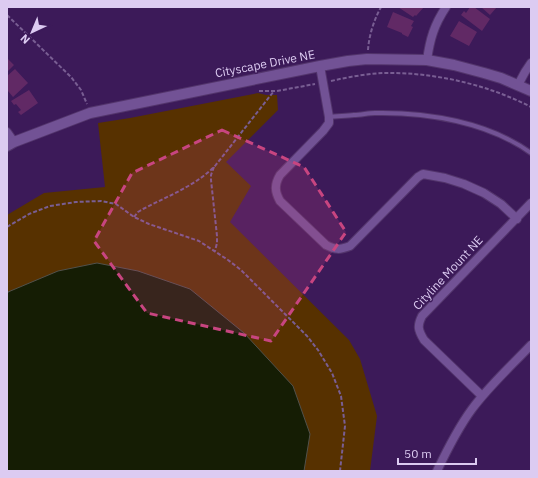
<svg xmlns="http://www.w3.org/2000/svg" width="538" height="478" viewBox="0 0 538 478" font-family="'IBM Plex Sans',sans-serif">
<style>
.green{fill:#573100}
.water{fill:#151d04;stroke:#51514b}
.building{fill:#612965}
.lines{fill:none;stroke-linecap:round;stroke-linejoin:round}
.service-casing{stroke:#53356c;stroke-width:6}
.minor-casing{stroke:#53356c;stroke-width:10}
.tertiary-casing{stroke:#53356c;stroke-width:12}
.path{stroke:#795e93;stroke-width:2;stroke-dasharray:4 2;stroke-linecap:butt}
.service{stroke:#725295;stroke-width:4}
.minor{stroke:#725295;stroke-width:8}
.tertiary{stroke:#725295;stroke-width:10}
.marked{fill:#c84580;fill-opacity:0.2;stroke:#c84580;stroke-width:3;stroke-dasharray:8 5;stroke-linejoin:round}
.labels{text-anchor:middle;stroke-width:3;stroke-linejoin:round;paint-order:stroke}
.street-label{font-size:12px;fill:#dccbf1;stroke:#3c1a59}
</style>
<rect width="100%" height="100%" fill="#3c1a59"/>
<path class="green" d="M 258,93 L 266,95 L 277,95 L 278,110 L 226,162 L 251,186 L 230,222 L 349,340 L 360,359 L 377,416 L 370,471 L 7,471 L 7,215 L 44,193 L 105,187 L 98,123 L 130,118 Z"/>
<path class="water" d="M 97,263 L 138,271 L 190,289 L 244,333 L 293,386 L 310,434 L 304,471 L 7,471 L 7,294 L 8,292 L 58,271 Z"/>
<path class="building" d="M 398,7 L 424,7 L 416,16 L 415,15 L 413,17 Z
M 470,7 L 474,7 L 490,19 L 482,31 L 461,15 L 464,11 L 466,13 Z
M 481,7 L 497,7 L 490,15 Z
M 393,12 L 414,21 L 411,26 L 413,27 L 408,37 L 402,34 L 402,33 L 387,27 Z
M 459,21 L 477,32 L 469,46 L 450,36 Z
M 7,58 L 14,65 L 7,72 Z
M 15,69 L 28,83 L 13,97 L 8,91 L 7,91 L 7,76 Z
M 29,90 L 38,103 L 21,115 L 18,112 L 21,110 L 16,104 L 14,105 L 11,101 Z"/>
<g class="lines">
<defs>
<path id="service" d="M 329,117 C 337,116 346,116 354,115 C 361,115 368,113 375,113 C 427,112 488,122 531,153"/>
<path id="minor" d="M 427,60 C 430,39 434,25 446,7
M 320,66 L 329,117 L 329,123 L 323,131 L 280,175 C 274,185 275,192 280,201 L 326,245 C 336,250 339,250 350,246 L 414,181 L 418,177 L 423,174 L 445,178 L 464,184 L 484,193 L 501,204 L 517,219
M 518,85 L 525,72 L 531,63
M 7,132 L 14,142
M 482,396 L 424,340 C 418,330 417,326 422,316 L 531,203
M 437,471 C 447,450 458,428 472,409 C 489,386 511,366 531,345"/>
<path id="tertiary" d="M 7,146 L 14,142 L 90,113 L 320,66 L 348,61 L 367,59 L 427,60 L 454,65 L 484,73 L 501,78 L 531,91"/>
</defs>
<use href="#service" class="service-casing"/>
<use href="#minor" class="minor-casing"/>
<use href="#tertiary" class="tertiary-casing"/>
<path class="path" d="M 7,15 L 71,77 L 81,90 L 87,104
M 368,50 C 369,35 374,20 381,7
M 331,81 C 348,77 366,74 383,73 C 433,72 486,84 531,107
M 259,91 L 277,91 L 315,84
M 214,167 L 211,175 L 211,180 L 217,236 L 217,243 L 215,251
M 134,217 L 138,212 L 143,209 C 168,196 195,186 215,166 L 274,91
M 7,227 L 29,214 L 50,206 L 76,202 L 101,201 L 116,204 L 134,217 L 149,224 L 199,241 L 228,260 L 241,270 L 307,336 L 318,350 L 332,373 L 341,396 L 345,426 L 340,471"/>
<use href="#service" class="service"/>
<use href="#minor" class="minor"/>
<use href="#tertiary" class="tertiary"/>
</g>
<path class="marked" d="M 222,130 L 304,167 L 346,232 L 271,341 L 147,313 L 94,241 L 132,173 Z"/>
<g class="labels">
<g class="street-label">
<text transform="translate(265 64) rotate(-11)" y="4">Cityscape Drive NE</text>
<text transform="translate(448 273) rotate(-47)" y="4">Cityline Mount NE</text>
</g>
</g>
<rect width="538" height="478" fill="none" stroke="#dccbf1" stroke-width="16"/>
<g transform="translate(32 32) rotate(224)" stroke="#3c1a59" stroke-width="3" paint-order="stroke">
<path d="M0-3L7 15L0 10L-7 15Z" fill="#dccbf1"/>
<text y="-6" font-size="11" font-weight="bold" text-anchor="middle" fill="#dccbf1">N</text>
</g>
<path d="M398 458v6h78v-6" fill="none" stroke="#dccbf1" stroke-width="2"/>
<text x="404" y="458" font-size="12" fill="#dccbf1" stroke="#3c1a59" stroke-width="3" paint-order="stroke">50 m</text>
</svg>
